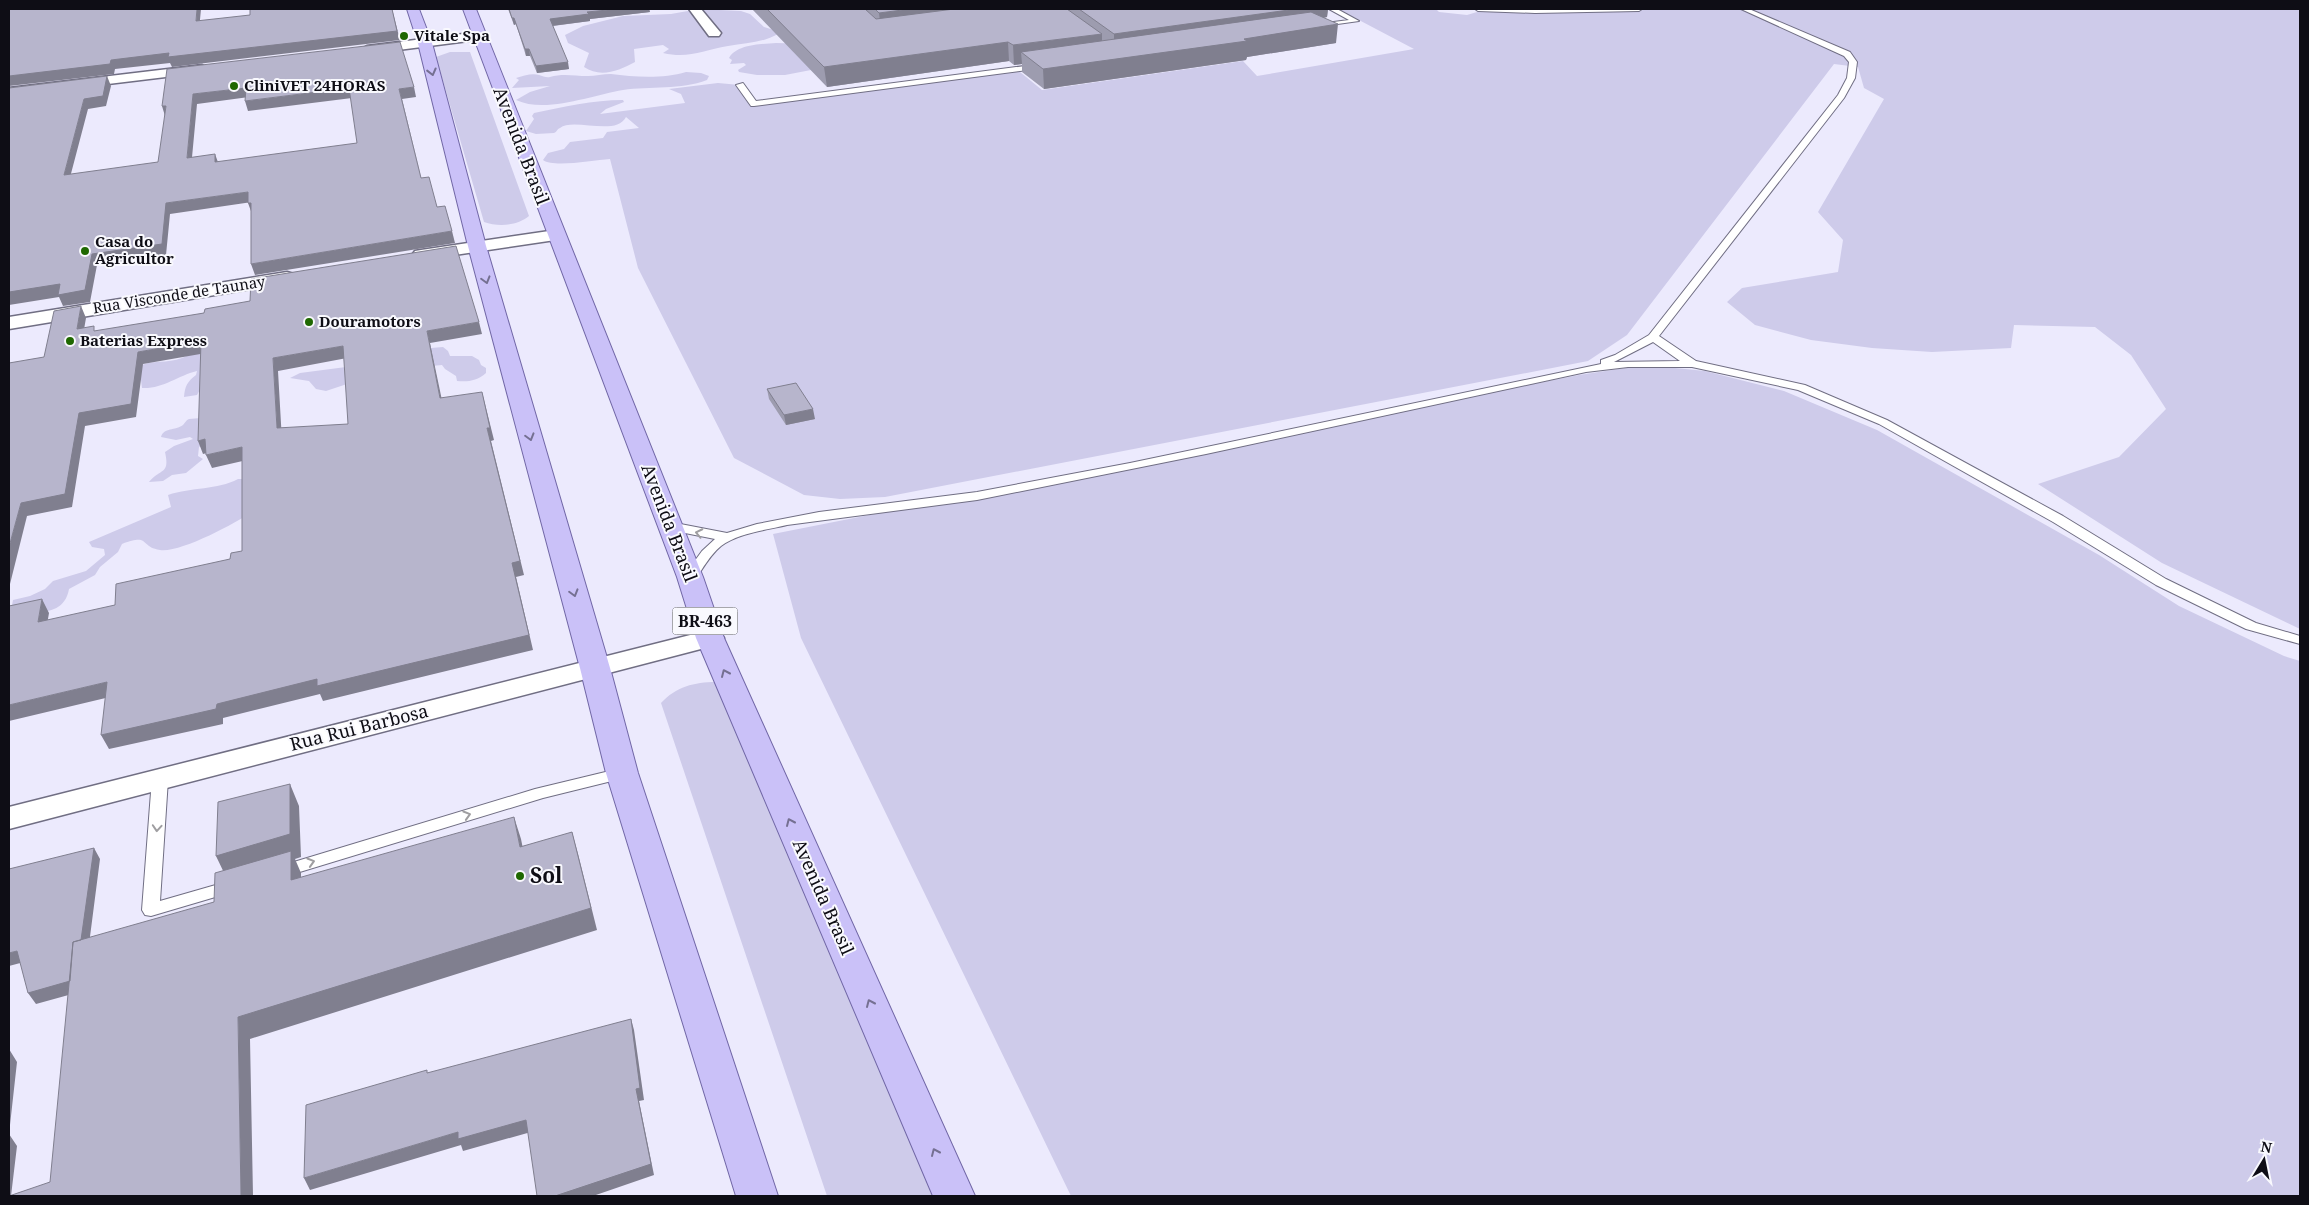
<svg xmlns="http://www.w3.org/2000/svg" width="2309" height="1205" viewBox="0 0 2309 1205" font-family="'Noto Serif',serif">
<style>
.green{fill:#cecbea}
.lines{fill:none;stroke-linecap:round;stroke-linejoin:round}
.service-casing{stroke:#706e83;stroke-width:2}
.minor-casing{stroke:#706e83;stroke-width:3}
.primary-casing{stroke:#7167a6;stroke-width:2}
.service{fill:#fff;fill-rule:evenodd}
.minor{fill:#fff;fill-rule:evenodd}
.primary{fill:#cac1f8;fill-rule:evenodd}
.wall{fill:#9d9caf}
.shaded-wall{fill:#807f8f}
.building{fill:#b7b5cc;stroke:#807f8f;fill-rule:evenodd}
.oneway{stroke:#757092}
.oneway2{stroke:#9f9ea1}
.poi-dot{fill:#1f6801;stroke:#f9f9fe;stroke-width:2}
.labels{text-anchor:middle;stroke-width:4;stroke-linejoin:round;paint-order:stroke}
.far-poi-label{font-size:15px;font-weight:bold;fill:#0e0d15;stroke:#f9f9fe;text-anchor:start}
.far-street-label{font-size:15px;fill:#0e0d15;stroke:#f9f9fe}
.shield{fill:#f9f9fe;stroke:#54545b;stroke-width:1}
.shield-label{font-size:16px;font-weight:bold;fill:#0e0d15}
.street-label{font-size:18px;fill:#0e0d15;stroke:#f9f9fe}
.near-poi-label{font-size:21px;font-weight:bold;fill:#0e0d15;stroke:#f9f9fe;text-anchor:start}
</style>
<rect width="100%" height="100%" fill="#eceafd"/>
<path class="green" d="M 699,9 L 741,11 L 750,14 L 764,27 L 774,30 L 778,34 C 762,43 746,43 728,46 C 703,50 689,59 663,53 L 669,49 L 663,45 L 634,49 L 635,62 C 619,71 600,78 584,67 L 589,53 L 568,43 L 565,35 L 583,26 L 623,16 L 671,14 Z
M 1338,9 L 1436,9 L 1439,12 L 1467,15 L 1477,12 L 1475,9 L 2300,9 L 2300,629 L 2162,563 L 2038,484 L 2119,457 L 2166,409 L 2131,355 L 2095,327 L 2014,325 L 2011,348 L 1932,352 L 1872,348 L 1811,340 L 1755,325 L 1727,302 L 1742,288 L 1838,272 L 1843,240 L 1818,212 L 1884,99 L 1864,88 L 1858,67 L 1834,64 L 1627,335 L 1588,361 L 885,497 L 840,499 L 804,495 L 734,458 L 638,268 L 610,159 C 593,160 554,168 543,160 L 548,153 L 564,149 L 570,142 L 603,138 L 607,132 L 639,128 L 626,117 C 616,137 573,117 560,128 C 557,129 557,132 554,133 L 536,134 L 526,131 L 534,119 L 532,116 L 534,113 C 563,107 593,100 623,100 L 624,102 L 606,109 L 600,114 L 685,103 L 681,94 L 669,89 L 718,83 L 740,85 L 751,106 L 1015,68 L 1042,90 L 1243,61 L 1257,76 L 1414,49 Z
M 776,43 L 813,44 L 811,70 L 785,75 L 757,75 L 739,72 L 738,70 L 746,65 L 744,63 L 730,64 L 732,60 L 729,58 C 737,44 762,44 776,43 Z
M 450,52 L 470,52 L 529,216 C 517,226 498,227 484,222 L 436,57 Z
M 686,72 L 701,73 L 709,76 L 707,80 C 681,90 650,86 623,90 C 592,95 546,114 516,100 L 530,92 L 550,86 L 512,88 L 519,80 L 516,78 C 523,76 532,73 539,75 C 543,76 546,78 550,77 C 563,73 574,76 588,76 C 595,76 603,74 611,74 C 634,77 663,79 686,72 Z
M 443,347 L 448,351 L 450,356 L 472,356 L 479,360 L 481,365 L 486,368 L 486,373 C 477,381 468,382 457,381 L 456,376 L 445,369 L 442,365 L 431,366 L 350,383 L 326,391 L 316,389 L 309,381 L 290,378 L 300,373 L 346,367 L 431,348 Z
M 201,350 L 203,384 L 197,395 L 184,397 C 185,386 187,382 196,375 L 197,371 C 177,376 163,389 142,388 L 140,372 L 138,367 C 152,359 167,364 182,358 C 189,355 194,352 201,350 Z
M 1645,365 L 1705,371 L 1784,391 L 1877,430 L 2099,555 L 2179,606 L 2284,656 L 2300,661 L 2300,1196 L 1071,1196 L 801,638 L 773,534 L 1579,375 Z
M 201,418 L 204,444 L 199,447 L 198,456 L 203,459 L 186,473 L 172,475 L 163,481 L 149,482 C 161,468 170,475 165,452 L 174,446 L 193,439 L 190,437 L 176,440 L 161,437 C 164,427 175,431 183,425 C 185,423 186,420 189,419 Z
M 238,479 L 252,479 L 252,512 C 234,524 180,553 160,550 C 139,547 151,533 122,544 L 118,552 L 100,567 L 95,575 L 69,589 C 64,618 33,612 11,611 L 13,600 L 30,596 L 45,589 L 53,581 L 86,571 L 105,555 L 104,549 L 92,547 L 89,542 L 171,507 L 168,495 C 192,487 217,490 238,479 Z
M 716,682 L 738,690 L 932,1196 L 827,1196 L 661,703 C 676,687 694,682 716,682 Z"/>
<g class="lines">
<defs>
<path id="service" d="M 1329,9 L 1337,9 L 1359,21 L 1316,27 L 1315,26 L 1318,24 L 1349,20 Z
M 1475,9 L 1642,9 L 1639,11 L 1535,13 L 1478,11 Z
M 1741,9 L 1749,9 L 1850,52 L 1857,62 L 1855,78 L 1844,98 L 1659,336 L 1696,361 L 1805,385 L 1887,420 L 2063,516 L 2166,579 L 2256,623 L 2300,636 L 2300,644 L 2246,629 L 2156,585 L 2053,522 L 1879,424 L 1798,390 L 1692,367 L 1628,367 L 1586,372 L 1206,454 L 977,500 L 787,525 C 767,530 738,533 721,546 C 710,555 703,568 695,580 L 685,580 L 683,577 L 702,551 L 715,539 L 665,529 L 664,526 L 665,523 L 670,522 L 727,533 L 757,524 L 819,512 L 977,492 L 1130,463 L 1601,364 L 1601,360 L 1615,355 L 1649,335 L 1838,95 L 1847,78 L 1849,62 L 1844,56 ZM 1653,342 L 1680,361 L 1614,362 Z
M 1040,64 L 1044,66 L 1043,68 L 754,106 L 751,106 L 736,85 L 743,83 L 756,101 Z
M 622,768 L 628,769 L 630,773 L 628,777 L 543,798 L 280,878 L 274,876 L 272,872 L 274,868 L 535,789 Z
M 160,774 L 166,775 L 168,779 L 160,901 L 233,880 L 239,882 L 242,886 L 239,890 L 151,916 L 145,915 L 142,910 L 152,779 L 154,775 Z"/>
<path id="minor" d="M 689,9 L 701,9 L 721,33 L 719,36 L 709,36 Z
M 479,32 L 486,36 L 484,39 L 367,54 L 360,50 L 367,46 Z
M 202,65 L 209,69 L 207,72 L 9,96 L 9,88 Z
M 556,230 L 562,231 L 565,235 L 562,239 L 421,260 L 415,259 L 412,255 L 415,251 L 421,250 Z
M 287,272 L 294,274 L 296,278 L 294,282 L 9,329 L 9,317 Z
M 710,630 L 720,632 L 724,638 L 720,644 L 9,829 L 9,807 Z"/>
<path id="primary" d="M 407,9 L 419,9 L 432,43 L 486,246 L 610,668 L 638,773 L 778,1196 L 736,1196 L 606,773 L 580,668 L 468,246 L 418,43 Z
M 463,9 L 476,9 L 703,577 L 724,638 L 975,1196 L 933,1196 L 696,638 L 677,577 Z"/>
</defs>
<use href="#service" class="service-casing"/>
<use href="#minor" class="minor-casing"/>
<use href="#primary" class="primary-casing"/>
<use href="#service" class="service"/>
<use href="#minor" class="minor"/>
<use href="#primary" class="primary"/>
</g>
<path class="wall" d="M 508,9 L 649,9 L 650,12 L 590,19 L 590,21 L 553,26 L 569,69 L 537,73 L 530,56 L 526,56 L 516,24 L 514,25 Z
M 752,9 L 865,9 L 867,10 L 867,9 L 1328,9 L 1327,17 L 1324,18 L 1336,43 L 1247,57 L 1246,60 L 1044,89 L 1022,72 L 1022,64 L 1014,65 L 1009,61 L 827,87 Z
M 767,389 L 815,419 L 786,425 L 769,399 Z"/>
<path class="shaded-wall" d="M 197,9 L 201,9 L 199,30 L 196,21 Z
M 392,9 L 400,40 L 172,67 L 170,63 L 115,69 L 114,74 L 9,86 L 9,76 L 111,60 Z
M 618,9 L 649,9 L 650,12 L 590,19 L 590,21 L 551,26 L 550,19 L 587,12 Z
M 910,9 L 943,9 L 944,22 L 881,30 L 879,13 Z
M 1295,9 L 1328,9 L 1327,17 L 1114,52 L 1114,34 Z
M 512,18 L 514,18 L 516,24 L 514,25 Z
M 1338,24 L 1336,43 L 1247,57 L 1246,60 L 1044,89 L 1043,69 Z
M 1102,34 L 1102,54 L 1021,52 L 1022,64 L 1014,65 L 1013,45 Z
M 1008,42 L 1009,61 L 827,87 L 824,67 Z
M 525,49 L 529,49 L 530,56 L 526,56 Z
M 568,62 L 569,69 L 537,73 L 536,66 Z
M 107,76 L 111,86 L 106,106 L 88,109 L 68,185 L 64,175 L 84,99 Z
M 414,87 L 416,97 L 402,99 L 424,189 L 399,89 Z
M 246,88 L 249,97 L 197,104 L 191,168 L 187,158 L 193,94 Z
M 349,88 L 352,98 L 248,111 L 245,101 Z
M 162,106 L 166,106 L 165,116 Z
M 215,154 L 219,165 L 215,162 Z
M 248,192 L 252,202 L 170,214 L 166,255 L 97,265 L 90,302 L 63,306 L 59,297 L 9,305 L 9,292 L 92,254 L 166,203 Z
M 248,203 L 251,203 L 252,214 Z
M 452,231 L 455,243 L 255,275 L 251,264 Z
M 81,306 L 86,318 L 82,341 L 77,329 Z
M 479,322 L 482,334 L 430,343 L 444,410 L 440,398 L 427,331 Z
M 201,341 L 206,353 L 143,364 L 136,417 L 85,426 L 72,507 L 27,516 L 9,588 L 9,547 L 21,503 L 79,413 L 138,352 Z
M 343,346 L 347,358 L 278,371 L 282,441 L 277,428 L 273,358 Z
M 482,392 L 494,440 L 491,441 L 524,575 L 516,577 L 533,650 L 323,701 L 320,694 L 223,718 L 223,724 L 109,749 L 101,735 L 217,704 L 512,563 L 487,428 Z
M 813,409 L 815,419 L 786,425 L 784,415 Z
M 205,439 L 211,452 L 203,454 L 198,441 Z
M 242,447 L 247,460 L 212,468 L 206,455 Z
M 42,599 L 49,613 L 45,636 L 38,622 Z
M 107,682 L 114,696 L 9,721 L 9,705 Z
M 290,784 L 299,806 L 301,857 L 295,859 L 301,873 L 301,902 L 227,879 L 216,856 Z
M 514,817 L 521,839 L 527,869 L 520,847 Z
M 572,832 L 578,854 L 597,930 L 250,1039 L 253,1196 L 241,1196 L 238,1017 Z
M 94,848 L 100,859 L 83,991 L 36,1004 L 28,993 Z
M 17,951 L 24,962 L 9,966 L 9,953 Z
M 631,1019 L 634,1030 L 644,1100 L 639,1101 L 654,1175 L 593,1196 L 555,1196 L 636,1089 Z
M 9,1049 L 17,1062 L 9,1134 L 17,1146 L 11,1196 L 9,1196 Z
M 526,1120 L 531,1132 L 463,1151 L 461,1145 L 310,1190 L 304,1178 L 458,1132 Z"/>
<path class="building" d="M 9,9 L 197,9 L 196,21 L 250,15 L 250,9 L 392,9 L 397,31 L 168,57 L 169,53 L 111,60 L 110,64 L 9,76 Z
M 509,9 L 618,9 L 587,12 L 589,14 L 550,19 L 568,62 L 536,66 L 529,49 L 525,49 L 514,18 L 512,18 Z
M 767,9 L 865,9 L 876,19 L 954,9 L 1067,9 L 1102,34 L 1013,45 L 1008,42 L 824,67 Z
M 875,9 L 910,9 L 879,13 Z
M 1079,9 L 1296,9 L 1114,34 Z
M 1311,12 L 1338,24 L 1244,39 L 1247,41 L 1043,69 L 1021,52 Z
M 400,42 L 414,87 L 399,89 L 421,178 L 429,177 L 437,207 L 445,206 L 452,231 L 251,264 L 251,203 L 248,203 L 248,192 L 166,203 L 162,244 L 92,254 L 85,290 L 58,295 L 60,284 L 9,292 L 9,88 L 107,76 L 103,96 L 84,99 L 64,175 L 158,162 L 166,106 L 162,106 L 167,69 ZM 246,88 L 245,101 L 349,88 L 357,143 L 215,162 L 215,154 L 187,158 L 193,94 Z
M 456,246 L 479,322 L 427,331 L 440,398 L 482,392 L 490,428 L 487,428 L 520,561 L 512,563 L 529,635 L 317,686 L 317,679 L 217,704 L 216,709 L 101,735 L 107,682 L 9,705 L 9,606 L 42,599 L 38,622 L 115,605 L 116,584 L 230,559 L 231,553 L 242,551 L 242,447 L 206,455 L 205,439 L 198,441 L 201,341 L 138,352 L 131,404 L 79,413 L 65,494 L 21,503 L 9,547 L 9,363 L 44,357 L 54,311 L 81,306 L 77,329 L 94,326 L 94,331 L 204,313 L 205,309 L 250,301 L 251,279 ZM 343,346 L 348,424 L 277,428 L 273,358 Z
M 796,383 L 813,409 L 784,415 L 767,389 Z
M 290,784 L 290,834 L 216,856 L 218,802 Z
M 514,817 L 520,847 L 572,832 L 591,908 L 238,1017 L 241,1196 L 9,1196 L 50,1182 L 73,942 L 214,902 L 215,873 L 291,851 L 291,880 Z
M 94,848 L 81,940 L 73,942 L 70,981 L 28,993 L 17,951 L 9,953 L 9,869 Z
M 631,1019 L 640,1088 L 636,1089 L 651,1164 L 555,1196 L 537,1196 L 526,1120 L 458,1139 L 458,1132 L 304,1178 L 306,1105 L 427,1070 L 427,1073 Z"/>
<defs><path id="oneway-chevron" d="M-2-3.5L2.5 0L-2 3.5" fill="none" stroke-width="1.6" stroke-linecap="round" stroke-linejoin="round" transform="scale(1.25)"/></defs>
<g class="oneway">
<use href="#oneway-chevron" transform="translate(432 72) rotate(76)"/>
<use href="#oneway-chevron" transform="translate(486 280) rotate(74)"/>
<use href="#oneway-chevron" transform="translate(530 437) rotate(74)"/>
<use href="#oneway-chevron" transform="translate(574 593) rotate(74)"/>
<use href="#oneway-chevron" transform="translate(725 673) rotate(-114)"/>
<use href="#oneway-chevron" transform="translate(790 822) rotate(-114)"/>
<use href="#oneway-chevron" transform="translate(870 1003) rotate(-114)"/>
<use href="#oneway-chevron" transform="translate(935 1152) rotate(-114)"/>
</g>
<g class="oneway2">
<use href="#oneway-chevron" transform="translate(699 533) rotate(-168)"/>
<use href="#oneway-chevron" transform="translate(467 815) rotate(-17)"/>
<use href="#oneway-chevron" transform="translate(157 828) rotate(94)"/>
<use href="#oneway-chevron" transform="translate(311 862) rotate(-17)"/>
</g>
<g class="poi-dot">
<circle cx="404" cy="36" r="5"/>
<circle cx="234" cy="86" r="5"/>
<circle cx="85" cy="251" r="5"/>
<circle cx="309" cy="322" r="5"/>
<circle cx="70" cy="341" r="5"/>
<circle cx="520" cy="876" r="5"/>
</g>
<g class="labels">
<g class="far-poi-label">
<text x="414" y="41">Vitale Spa</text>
<text x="244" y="91">CliniVET 24HORAS</text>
<text x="95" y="247">Casa do<tspan x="95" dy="17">Agricultor</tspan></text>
<text x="319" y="327">Douramotors</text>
<text x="80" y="346">Baterias Express</text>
</g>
<g class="far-street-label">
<text transform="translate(179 295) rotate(-9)" y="5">Rua Visconde de Taunay</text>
</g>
<rect class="shield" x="672.5" y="607.5" width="65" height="27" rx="4"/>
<g class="shield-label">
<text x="705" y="627">BR-463</text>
</g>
<g class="street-label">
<text transform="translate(521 146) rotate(69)" y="6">Avenida Brasil</text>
<text transform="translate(669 523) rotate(69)" y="6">Avenida Brasil</text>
<text transform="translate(359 728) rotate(-14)" y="6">Rua Rui Barbosa</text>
<text transform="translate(823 897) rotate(66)" y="6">Avenida Brasil</text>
</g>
<g class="near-poi-label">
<text x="530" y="883">Sol</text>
</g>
</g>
<rect width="2309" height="1205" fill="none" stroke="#0e0d15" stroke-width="20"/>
<g transform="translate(2264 1160) rotate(10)" stroke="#f9f9fe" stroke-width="4" paint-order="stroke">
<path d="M0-4L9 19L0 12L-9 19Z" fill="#0e0d15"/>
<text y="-8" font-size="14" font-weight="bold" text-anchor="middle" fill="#0e0d15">N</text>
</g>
</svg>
